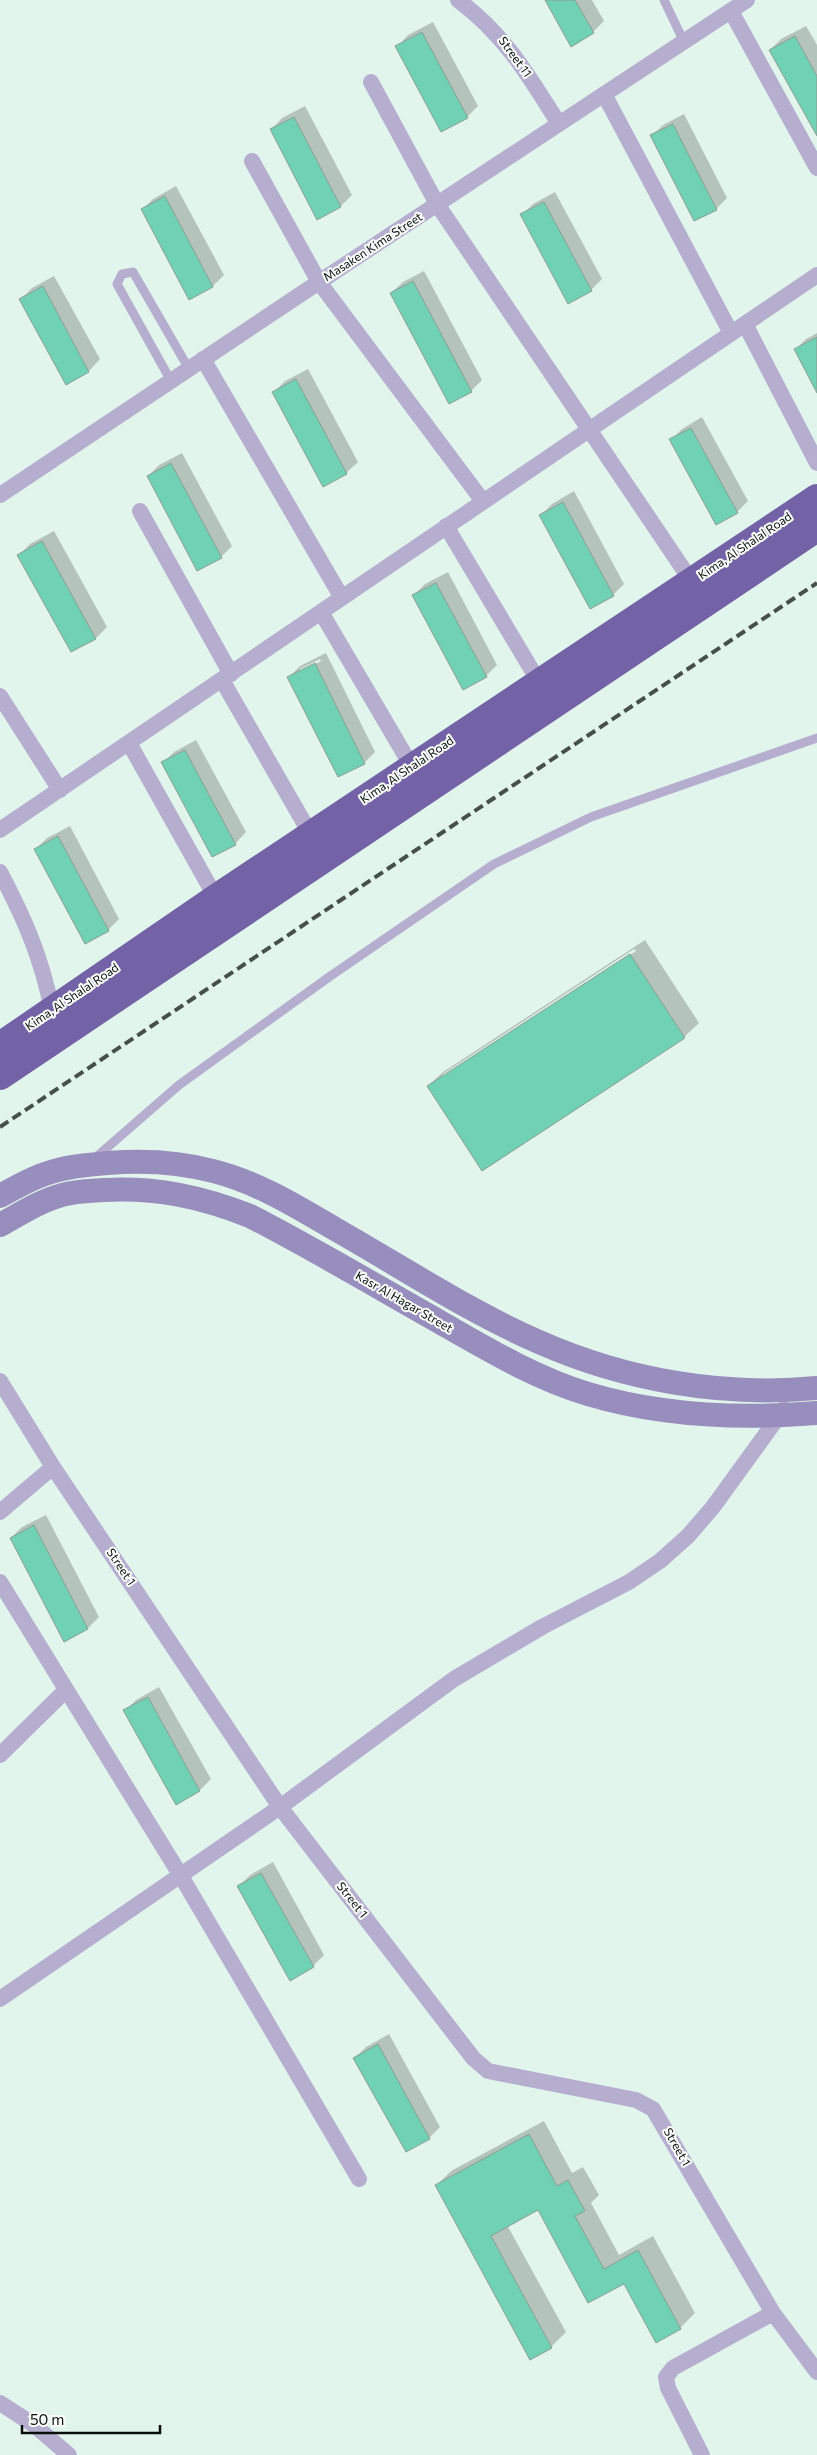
<svg xmlns="http://www.w3.org/2000/svg" width="817" height="2455" viewBox="0 0 817 2455" font-family="Commissioner,sans-serif">
<style>
.shadow{fill:#0003;fill-rule:evenodd}
.building{fill:#70d2b2;stroke:#8b9d96}
.lines{fill:none;stroke-linecap:round;stroke-linejoin:round}
.lane{stroke:#b5aecf;stroke-width:9}
.street{stroke:#b5aecf;stroke-width:16}
.secondary{stroke:#988ebe;stroke-width:24}
.highway{stroke:#7362a6;stroke-width:28}
.rail{stroke:#464f4b;stroke-width:4;stroke-dasharray:10 5;stroke-linecap:butt}
.labels{text-anchor:middle;stroke-width:4;stroke-linejoin:round;paint-order:stroke}
.street-label{font-size:12px;fill:#080e0b;stroke:#fafefd}
</style>
<rect width="100%" height="100%" fill="#e2f5ed"/>
<path class="shadow" d="M 546,0 L 592,0 L 604,21 L 593,32 Z
M 433,22 L 478,106 L 467,117 L 397,47 L 408,35 Z
M 806,26 L 817,45 L 817,134 L 770,50 L 781,39 Z
M 305,106 L 352,195 L 341,206 L 318,218 L 271,130 L 282,118 Z
M 684,114 L 727,198 L 716,209 L 652,136 L 663,125 Z
M 176,186 L 224,275 L 213,286 L 189,298 L 142,210 L 153,199 Z
M 555,192 L 602,279 L 591,290 L 522,215 L 533,204 Z
M 424,271 L 482,380 L 471,391 L 391,293 L 403,282 Z
M 54,276 L 100,359 L 89,371 L 67,383 L 21,299 L 32,288 Z
M 817,333 L 817,391 L 795,350 L 806,339 Z
M 308,369 L 358,462 L 346,473 L 274,392 L 285,381 Z
M 702,417 L 748,501 L 737,512 L 671,440 L 682,429 Z
M 182,453 L 232,546 L 221,557 L 148,476 L 159,465 Z
M 574,491 L 624,584 L 613,595 L 541,515 L 552,504 Z
M 54,531 L 107,627 L 96,638 L 72,651 L 19,555 L 30,544 Z
M 448,572 L 497,665 L 486,676 L 414,595 L 425,584 Z
M 326,653 L 375,752 L 364,763 L 289,677 L 300,666 ZM 320,659 L 321,661 L 300,672 L 300,669 Z
M 196,740 L 246,832 L 235,844 L 212,856 L 163,763 L 174,752 Z
M 70,826 L 119,919 L 108,930 L 85,942 L 36,849 L 47,838 Z
M 645,940 L 699,1023 L 684,1037 L 428,1086 L 443,1072 ZM 634,949 L 636,951 L 443,1077 L 443,1074 Z
M 46,1515 L 99,1617 L 88,1628 L 64,1640 L 11,1538 L 22,1527 Z
M 159,1687 L 211,1779 L 200,1790 L 125,1711 L 136,1700 Z
M 273,1862 L 324,1955 L 313,1966 L 239,1886 L 250,1875 Z
M 389,2034 L 440,2127 L 429,2138 L 406,2151 L 355,2058 L 366,2047 Z
M 544,2121 L 572,2173 L 583,2167 L 599,2195 L 591,2203 L 619,2255 L 653,2236 L 695,2313 L 680,2328 L 624,2282 L 589,2301 L 538,2208 L 507,2225 L 566,2332 L 551,2347 L 437,2185 L 451,2171 Z"/>
<path class="building" d="M 545,0 L 575,0 L 594,33 L 571,47 Z
M 422,32 L 468,118 L 441,132 L 395,46 Z
M 795,36 L 817,76 L 817,136 L 769,50 Z
M 294,117 L 341,207 L 317,220 L 270,129 Z
M 673,124 L 717,210 L 694,221 L 650,135 Z
M 165,196 L 213,287 L 189,300 L 141,209 Z
M 544,202 L 592,291 L 568,304 L 520,214 Z
M 413,281 L 472,392 L 449,404 L 390,293 Z
M 43,286 L 89,372 L 66,385 L 19,299 Z
M 817,337 L 817,393 L 794,349 Z
M 296,379 L 347,474 L 323,487 L 272,392 Z
M 691,428 L 738,513 L 716,525 L 669,439 Z
M 171,463 L 222,558 L 197,571 L 147,476 Z
M 563,502 L 614,596 L 590,609 L 539,515 Z
M 42,541 L 96,639 L 71,652 L 17,555 Z
M 436,583 L 487,677 L 463,690 L 412,595 Z
M 315,663 L 365,764 L 338,777 L 287,677 Z
M 185,750 L 236,845 L 212,857 L 161,762 Z
M 58,836 L 109,931 L 85,944 L 34,849 Z
M 630,954 L 685,1038 L 482,1171 L 427,1086 Z
M 34,1525 L 88,1629 L 64,1642 L 10,1538 Z
M 148,1697 L 200,1791 L 176,1805 L 123,1710 Z
M 261,1873 L 314,1967 L 290,1981 L 237,1886 Z
M 378,2044 L 430,2139 L 406,2152 L 353,2058 Z
M 529,2134 L 557,2186 L 568,2180 L 585,2211 L 575,2216 L 604,2269 L 638,2250 L 681,2329 L 656,2343 L 624,2284 L 588,2303 L 538,2210 L 491,2236 L 552,2348 L 530,2360 L 435,2185 Z"/>
<g class="lines">
<path class="lane" d="M 664,0 L 684,42
M 171,381 L 117,284 L 122,274 L 133,272 L 189,369
M 94,1159 L 179,1085 L 329,977 L 494,864 L 591,817 L 817,738"/>
<path class="street" d="M 458,0 C 505,35 529,76 559,124
M 731,11 L 817,168
M 371,82 L 437,204 L 692,582
M 604,94 L 731,333
M 252,161 L 319,282 L 482,500
M 745,324 L 817,463
M 203,359 L 342,598
M 0,495 L 319,282 L 747,0
M 140,511 L 231,674
M 446,526 L 539,682
M 321,612 L 412,767
M 222,680 L 311,835
M 0,696 L 60,790
M 129,743 L 216,898
M 0,830 L 817,275
M 0,872 C 25,920 41,956 52,1010
M 0,1381 L 53,1467 L 280,1807 L 473,2058 L 488,2071 L 636,2100 L 653,2109 L 773,2313 L 817,2372
M 0,1512 L 53,1467
M 0,1582 L 181,1876 L 359,2179
M 0,1755 L 66,1690
M 0,1999 L 280,1807 L 454,1679 L 542,1627 L 629,1582 L 660,1561 L 688,1536 L 713,1507 L 784,1409
M 0,2403 L 34,2425 L 69,2455
M 702,2455 L 668,2388 L 666,2377 L 673,2368 L 773,2313"/>
<path class="secondary" d="M 0,1196 C 15,1188 31,1178 48,1173 C 67,1166 88,1165 108,1163 C 143,1160 179,1162 213,1171 C 257,1182 296,1206 335,1229 C 402,1267 468,1311 539,1342 C 625,1380 722,1397 817,1388
M 0,1225 C 20,1214 40,1201 62,1195 C 76,1191 90,1191 104,1190 C 156,1187 202,1197 250,1216 C 314,1249 376,1286 438,1321 C 487,1349 535,1378 588,1394 C 661,1416 742,1419 817,1413"/>
<path class="highway" d="M 0,1046 L 216,898 L 817,498
M 0,1076 L 817,528"/>
<path class="rail" d="M 0,1127 L 817,583"/>
</g>
<g class="labels">
<g class="street-label">
<text transform="translate(515 57) rotate(54)" y="4">Street 11</text>
<text transform="translate(373 247) rotate(-33)" y="4">Masaken Kima Street</text>
<text transform="translate(745 546) rotate(-34)" y="4">Kima, Al Shalal Road</text>
<text transform="translate(407 770) rotate(-34)" y="4">Kima, Al Shalal Road</text>
<text transform="translate(72 997) rotate(-34)" y="4">Kima, Al Shalal Road</text>
<text transform="translate(404 1302) rotate(30)" y="4">Kasr Al Hagar Street</text>
<text transform="translate(121 1567) rotate(56)" y="4">Street 1</text>
<text transform="translate(352 1900) rotate(52)" y="4">Street 1</text>
<text transform="translate(677 2147) rotate(60)" y="4">Street 1</text>
</g>
</g>
<path d="M22 2425v8h138v-8" fill="none" stroke="#080e0b" stroke-width="2.5"/>
<text x="30" y="2425" font-size="15" fill="#080e0b" stroke="#fafefd" stroke-width="4" paint-order="stroke">50 m</text>
</svg>
